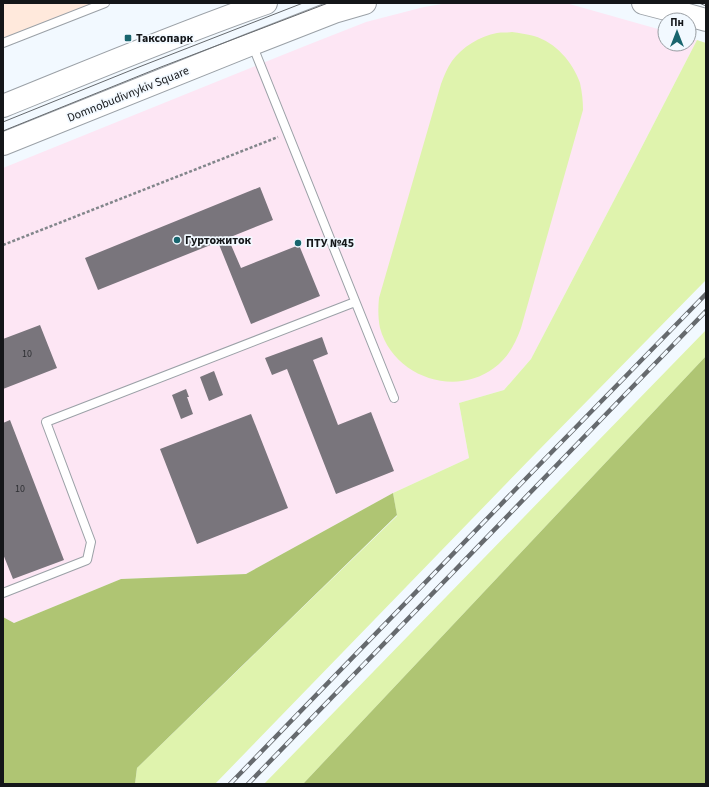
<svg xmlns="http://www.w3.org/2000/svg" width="709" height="787" viewBox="0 0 709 787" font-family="'Source Sans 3',sans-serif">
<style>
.industrial{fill:#ffe9dc}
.education{fill:#fde6f4}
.green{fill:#dff3ad}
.forest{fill:#afc573}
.building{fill:#79757c}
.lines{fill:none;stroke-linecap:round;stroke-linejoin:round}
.lane-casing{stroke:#9ba1a7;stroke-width:10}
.secondary-casing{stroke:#9ba1a7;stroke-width:24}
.path{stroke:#82868b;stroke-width:2.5;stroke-dasharray:3 2;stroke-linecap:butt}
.lane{stroke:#fff;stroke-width:8}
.secondary{stroke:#fff;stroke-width:22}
.tram{stroke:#666a6e;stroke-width:1}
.rail-casing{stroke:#666a6e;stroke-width:4.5}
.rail{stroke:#f2f9ff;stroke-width:3;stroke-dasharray:9;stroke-linecap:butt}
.poi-dot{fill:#18656e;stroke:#f2f9ff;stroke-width:1.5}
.labels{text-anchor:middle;stroke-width:3.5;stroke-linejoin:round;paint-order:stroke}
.number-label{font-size:10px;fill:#2d2e32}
.poi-label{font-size:12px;font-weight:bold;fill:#141619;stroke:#f2f9ff;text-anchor:start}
.street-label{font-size:12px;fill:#141619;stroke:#f2f9ff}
</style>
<rect width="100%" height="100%" fill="#f2f9ff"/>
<path class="industrial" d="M 3,3 L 105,3 L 3,43 Z"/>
<path class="education" d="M 448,3 L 566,3 L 665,31 L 665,44 L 689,44 L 689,38 L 697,40 L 634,162 L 531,359 L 504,390 L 459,403 L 469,458 L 393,493 L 246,574 L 121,579 L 14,623 L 3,617 L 3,168 L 305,46 L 366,22 L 424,7 Z"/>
<path class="green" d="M 512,32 C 519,33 527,34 534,36 C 555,42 573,62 580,83 C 582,92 583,101 583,110 L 521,328 C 515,344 508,358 494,368 C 454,398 393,376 380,328 C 378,318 378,308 379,298 L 441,84 C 444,76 447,68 452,61 C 462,47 480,36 497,33 C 502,32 507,33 512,32 Z
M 697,40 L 706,43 L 706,280 L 535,454 L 215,784 L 135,784 L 137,768 L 397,516 L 393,493 L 469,458 L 459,403 L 504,390 L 531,359 L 634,162 Z
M 706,330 L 706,356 L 303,784 L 264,784 Z"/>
<path class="forest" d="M 706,356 L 706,784 L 303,784 Z
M 393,493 L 397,515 L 137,768 L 135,784 L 3,784 L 3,617 L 14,623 L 121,579 L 246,574 Z"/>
<path class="building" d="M 260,187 L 273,220 L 228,238 L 241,268 L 299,245 L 320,296 L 251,324 L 218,242 L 98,290 L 85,258 Z
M 40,325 L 57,368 L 3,389 L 3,339 Z
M 322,337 L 328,354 L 313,360 L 338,425 L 371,412 L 394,471 L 336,494 L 287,369 L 272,375 L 265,358 Z
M 214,371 L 223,395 L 209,401 L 200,377 Z
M 186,389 L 189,397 L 187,397 L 193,414 L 181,419 L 172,395 Z
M 251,414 L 288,508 L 197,544 L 160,449 Z
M 10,420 L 64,560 L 13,579 L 3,554 L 3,423 Z"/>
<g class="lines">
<defs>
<path id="lane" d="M 3,43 L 105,3
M 252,44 L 394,398
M 3,593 L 87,560 L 91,542 L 46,422 L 355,302"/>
<path id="secondary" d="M 643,3 L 670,10 L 706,20
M 3,106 C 90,71 177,34 266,3
M 3,144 L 252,44 L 334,12 L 365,3"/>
</defs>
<use href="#lane" class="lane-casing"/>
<use href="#secondary" class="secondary-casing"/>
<path class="path" d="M 3,245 L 278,137"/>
<use href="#lane" class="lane"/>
<use href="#secondary" class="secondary"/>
<path class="tram" d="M 699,3 L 706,6
M 3,122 L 139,67 L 303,3
M 3,131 L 161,67 L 328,3"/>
<defs>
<path id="rail" d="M 230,784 L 543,461 L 706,294
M 248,784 L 706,311"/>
</defs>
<use href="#rail" class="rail-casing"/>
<use href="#rail" class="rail"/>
</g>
<g class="poi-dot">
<rect x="124" y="34" width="8" height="8" rx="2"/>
<circle cx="177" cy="240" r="4"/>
<circle cx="298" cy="243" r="4"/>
</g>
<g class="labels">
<g class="number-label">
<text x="27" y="357">10</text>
<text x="20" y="492">10</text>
</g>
<g class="poi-label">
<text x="136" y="42">Таксопарк</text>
<text x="185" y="244">Гуртожиток</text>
<text x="306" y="247">ПТУ №45</text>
</g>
<g class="street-label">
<text transform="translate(128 94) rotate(-22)" y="4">Domnobudivnykiv Square</text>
</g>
</g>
<rect width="709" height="787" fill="none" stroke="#141619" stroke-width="8"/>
<g transform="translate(677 32)"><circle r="19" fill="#f2f9ff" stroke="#999ea3"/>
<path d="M0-3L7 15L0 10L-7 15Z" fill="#18656e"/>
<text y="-6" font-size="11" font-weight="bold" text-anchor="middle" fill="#141619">Пн</text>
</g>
</svg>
